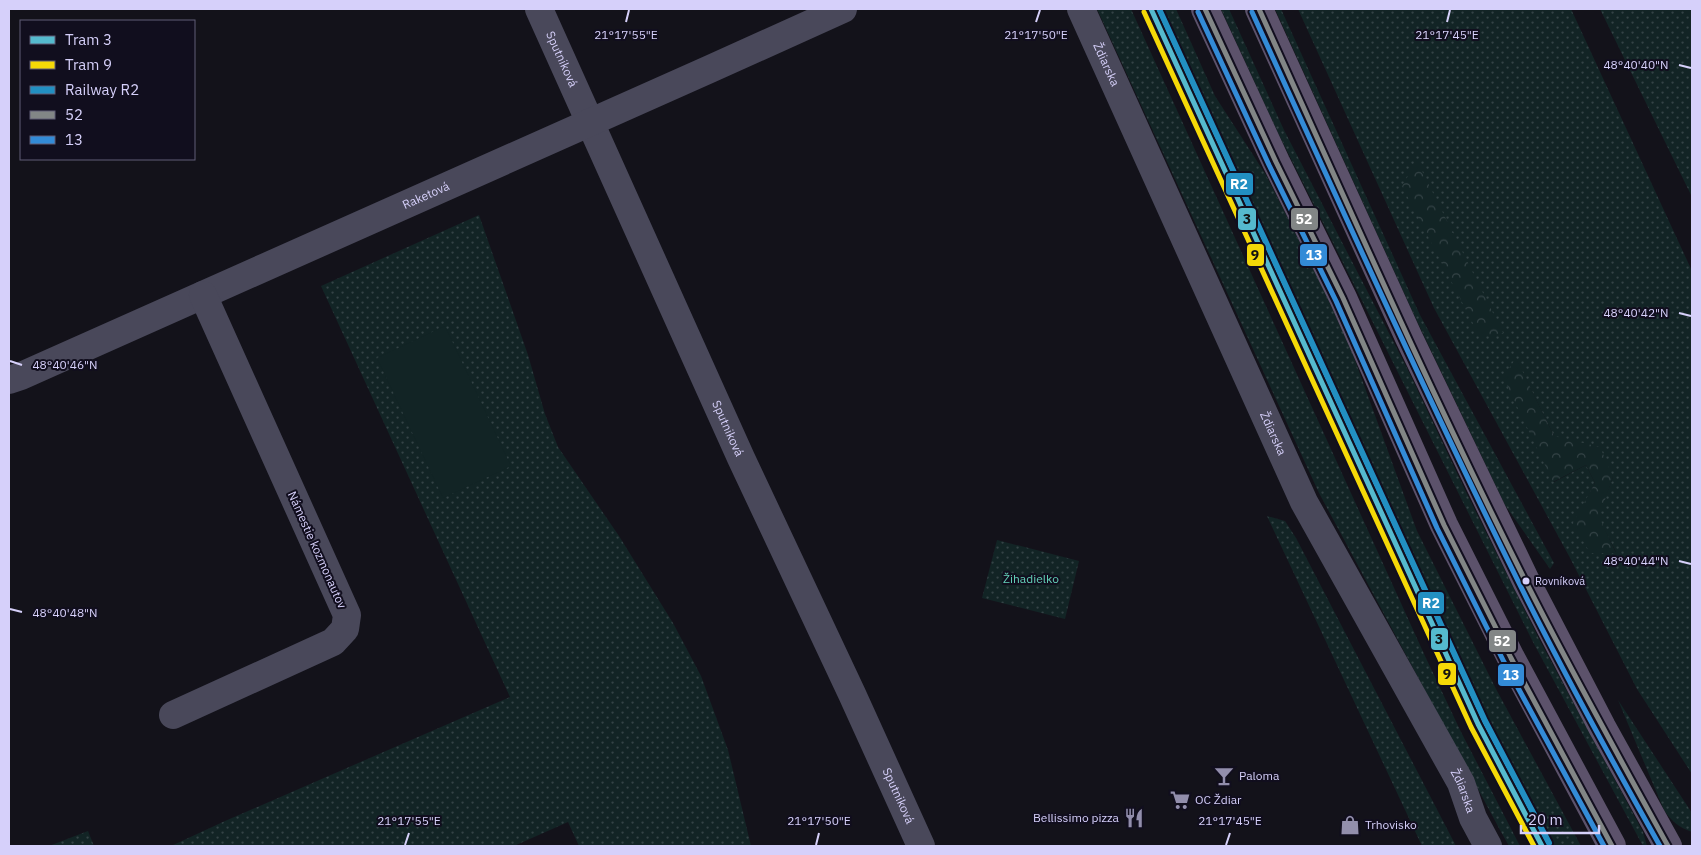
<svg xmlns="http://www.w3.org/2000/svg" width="1701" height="855" viewBox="0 0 1701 855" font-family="'IBM Plex Sans',sans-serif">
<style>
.green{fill:url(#green-dots);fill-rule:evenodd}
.forest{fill:url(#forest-crowns)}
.pitch{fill:#122425}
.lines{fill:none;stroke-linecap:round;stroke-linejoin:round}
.minor{stroke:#49485a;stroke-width:28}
.major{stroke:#5c526b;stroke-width:28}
.bus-1-casing{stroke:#110e1e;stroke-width:9}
.bus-2-casing{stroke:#110e1e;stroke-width:9}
.bus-1{stroke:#828686;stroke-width:5}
.bus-2{stroke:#338bd7;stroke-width:5}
.rail-1-casing{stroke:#110e1e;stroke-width:10}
.rail-1{stroke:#228fc2;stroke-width:6}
.tram-1-casing{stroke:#110e1e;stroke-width:9}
.tram-2-casing{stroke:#110e1e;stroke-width:9}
.tram-1{stroke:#55bace;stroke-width:5}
.tram-2{stroke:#f5d907;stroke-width:5}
.ticks{fill:none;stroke:#d6d0fa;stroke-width:2}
.bus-dot{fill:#d6d0fa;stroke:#110e1e;stroke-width:2}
.labels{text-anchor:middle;stroke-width:4;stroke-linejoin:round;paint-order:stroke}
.bus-label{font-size:11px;fill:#d6d0fa;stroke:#110e1e;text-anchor:start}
.street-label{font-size:12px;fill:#d6d0fa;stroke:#110e1e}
.park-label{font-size:12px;fill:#64d2b9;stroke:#110e1e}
.poi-label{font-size:12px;fill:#d6d0fa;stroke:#110e1e;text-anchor:start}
.ticks-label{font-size:12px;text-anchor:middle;fill:#d6d0fa;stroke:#110e1e;stroke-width:4;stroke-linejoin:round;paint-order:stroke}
.line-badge{stroke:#110e1e;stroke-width:2}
.badge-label{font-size:14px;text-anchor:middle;font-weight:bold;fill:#fff}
.pale-badge-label{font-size:14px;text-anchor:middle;font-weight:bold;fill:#111}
</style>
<defs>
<pattern id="green-dots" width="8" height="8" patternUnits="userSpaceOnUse" patternTransform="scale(1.25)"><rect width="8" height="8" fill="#122425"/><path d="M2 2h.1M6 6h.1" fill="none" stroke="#344346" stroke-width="1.8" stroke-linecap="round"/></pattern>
<pattern id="forest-crowns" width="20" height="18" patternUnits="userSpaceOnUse" patternTransform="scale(1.25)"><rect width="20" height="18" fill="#122425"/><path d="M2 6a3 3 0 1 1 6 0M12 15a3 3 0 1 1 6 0" fill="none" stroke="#344346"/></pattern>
</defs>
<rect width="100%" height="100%" fill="#13121a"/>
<path class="green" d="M 1097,9 L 1131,9 L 1425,656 L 1461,732 L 1520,846 L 1509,846 L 1500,830 L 1319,493 Z
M 1159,9 L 1176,9 L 1215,96 L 1266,175 L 1322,286 L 1352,352 L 1417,531 L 1496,689 L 1581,846 L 1550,846 L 1484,721 Z
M 1221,9 L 1229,9 L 1284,130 L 1407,368 L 1466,492 L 1540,641 L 1643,832 L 1647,846 L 1643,846 L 1534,644 L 1278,133 Z
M 1275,9 L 1281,9 L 1420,315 L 1554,563 L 1550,569 L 1505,505 L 1415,317 Z
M 1298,9 L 1571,9 L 1692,271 L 1692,774 L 1637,689 L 1569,556 L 1434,308 ZM 1516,359 L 1554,436 L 1613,477 L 1598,517 L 1616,552 L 1574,524 L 1595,483 L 1586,465 L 1554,482 Z
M 1600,9 L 1692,9 L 1692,197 Z
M 479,215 L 528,355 L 545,414 L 558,447 L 619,536 L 673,623 L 701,676 L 728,750 L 751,846 L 579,846 L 568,822 L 514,846 L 171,846 L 225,821 L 510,697 L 321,286 Z
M 1267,516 L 1285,521 L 1296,538 L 1456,846 L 1422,846 Z
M 997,540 L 1079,561 L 1065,619 L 982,598 Z
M 1618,700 L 1692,813 L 1692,832 C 1680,828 1671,821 1664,810 Z
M 88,831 L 94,846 L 48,846 L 49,846 Z"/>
<path class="forest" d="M 1417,161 L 1503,333 L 1480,337 L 1402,186 Z
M 1516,358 L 1554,436 L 1600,447 L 1613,477 L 1599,517 L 1616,553 L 1590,553 L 1573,523 L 1595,483 L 1586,465 L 1553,482 L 1503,377 Z"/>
<path class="pitch" d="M 445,326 L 511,466 L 443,498 L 377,358 Z"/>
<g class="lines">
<g class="minor">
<path id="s1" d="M 539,9 L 741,458 L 852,694 L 921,846"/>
<path id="s2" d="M 1081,9 L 1304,502 L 1461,783 L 1473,818 L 1488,846"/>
<path id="s3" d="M 9,380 L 21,376 L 710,69 L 843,9"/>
<path d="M 173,715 L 333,642 L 345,629 L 347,615 L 203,295"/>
</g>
<path class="major" d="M 1205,9 L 1276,162 L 1343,298 L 1444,525 L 1511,658 L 1612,846
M 1259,9 L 1409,338 L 1526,581 L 1602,727 L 1668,846"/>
<defs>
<path id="bus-1" d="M 1205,9 L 1276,162 L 1343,298 L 1444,525 L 1511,658 L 1612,846
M 1259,9 C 1346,201 1431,394 1526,582 C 1571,671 1620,759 1668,846"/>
<path id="bus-2" d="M 1198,12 L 1269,165 L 1336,301 L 1437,528 L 1504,662 L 1604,846
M 1252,12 C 1339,203 1426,395 1519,583 C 1563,672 1611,759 1660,846"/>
</defs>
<use href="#bus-1" class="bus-1-casing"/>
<use href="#bus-2" class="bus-2-casing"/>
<use href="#bus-1" class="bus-1"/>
<use href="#bus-2" class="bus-2"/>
<defs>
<path id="rail-1" d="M 1159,9 L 1485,721 L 1549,843"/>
</defs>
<use href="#rail-1" class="rail-1-casing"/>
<use href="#rail-1" class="rail-1"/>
<defs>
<path id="tram-1" d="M 1151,9 L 1478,724 L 1542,846"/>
<path id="tram-2" d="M 1144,12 L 1471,727 L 1534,846"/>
</defs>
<use href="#tram-1" class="tram-1-casing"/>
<use href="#tram-2" class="tram-2-casing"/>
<use href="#tram-1" class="tram-1"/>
<use href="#tram-2" class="tram-2"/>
</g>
<path class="ticks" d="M 626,22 L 629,10M 1036,22 L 1040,10M 1447,22 L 1450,10M 1679,65 L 1691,68M 1679,313 L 1691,316M 10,361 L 22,365M 1679,561 L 1691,564M 10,609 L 22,612M 405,845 L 409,833M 816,845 L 819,833M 1226,845 L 1230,833"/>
<defs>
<symbol id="bar-bare" viewBox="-9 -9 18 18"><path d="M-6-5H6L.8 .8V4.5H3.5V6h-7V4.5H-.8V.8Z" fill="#928eac" stroke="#110e1e" stroke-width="2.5" paint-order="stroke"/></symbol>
<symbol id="supermarket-bare" viewBox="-9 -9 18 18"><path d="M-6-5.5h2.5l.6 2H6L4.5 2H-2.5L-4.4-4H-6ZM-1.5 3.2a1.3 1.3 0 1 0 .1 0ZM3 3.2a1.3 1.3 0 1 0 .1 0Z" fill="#928eac" stroke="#110e1e" stroke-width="2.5" paint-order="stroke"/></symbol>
<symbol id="restaurant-bare" viewBox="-9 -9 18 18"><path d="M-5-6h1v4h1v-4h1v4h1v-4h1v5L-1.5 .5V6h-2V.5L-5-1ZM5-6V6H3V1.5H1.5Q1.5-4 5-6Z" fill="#928eac" stroke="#110e1e" stroke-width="2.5" paint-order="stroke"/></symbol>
<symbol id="shop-bare" viewBox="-9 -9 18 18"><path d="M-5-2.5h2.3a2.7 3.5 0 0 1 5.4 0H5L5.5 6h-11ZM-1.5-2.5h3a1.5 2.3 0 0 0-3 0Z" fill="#928eac" stroke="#110e1e" stroke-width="2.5" paint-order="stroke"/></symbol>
</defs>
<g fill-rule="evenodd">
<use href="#bar-bare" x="1210" y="762" width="28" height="28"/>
<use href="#supermarket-bare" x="1166" y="786" width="28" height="28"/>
<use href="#restaurant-bare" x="1120" y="804" width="28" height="28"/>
<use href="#shop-bare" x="1336" y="811" width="28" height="28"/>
</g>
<circle class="bus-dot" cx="1526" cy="581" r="4.5"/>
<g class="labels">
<g class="bus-label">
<text x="1535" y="585">Rovníková</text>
</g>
<g class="street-label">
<text dy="4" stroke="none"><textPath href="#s1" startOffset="55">Sputniková</textPath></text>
<text dy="4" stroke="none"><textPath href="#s2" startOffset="61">Ždiarska</textPath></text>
<text dy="4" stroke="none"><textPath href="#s3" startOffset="456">Raketová</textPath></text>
<text dy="4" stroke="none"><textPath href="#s1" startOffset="460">Sputniková</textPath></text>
<text dy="4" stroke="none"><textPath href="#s2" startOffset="466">Ždiarska</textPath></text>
<text transform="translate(317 550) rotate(66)" y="4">Námestie kozmonautov</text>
<text dy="4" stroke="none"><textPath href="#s2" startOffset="871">Ždiarska</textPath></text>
<text dy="4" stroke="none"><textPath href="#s1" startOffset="865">Sputniková</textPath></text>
</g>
<g class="park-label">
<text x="1031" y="583">Žihadielko</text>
</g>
<g class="poi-label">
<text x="1239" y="780">Paloma</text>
<text x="1195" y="804">OC Ždiar</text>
<text x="1119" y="822" text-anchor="end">Bellissimo pizza</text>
<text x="1365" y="829">Trhovisko</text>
</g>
</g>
<g class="ticks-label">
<text x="626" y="39">21°17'55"E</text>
<text x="1036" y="39">21°17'50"E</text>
<text x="1447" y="39">21°17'45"E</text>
<text x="1636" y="69">48°40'40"N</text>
<text x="1636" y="317">48°40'42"N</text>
<text x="65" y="369">48°40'46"N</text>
<text x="1636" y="565">48°40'44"N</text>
<text x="65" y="617">48°40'48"N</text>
<text x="409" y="825">21°17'55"E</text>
<text x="819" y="825">21°17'50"E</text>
<text x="1230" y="825">21°17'45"E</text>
</g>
<g class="line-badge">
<rect x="1225" y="172" width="29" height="24" rx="5" fill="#228fc2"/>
<rect x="1237" y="207" width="20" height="24" rx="5" fill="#55bace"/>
<rect x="1290" y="207" width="29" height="24" rx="5" fill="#828686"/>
<rect x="1299" y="243" width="29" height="24" rx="5" fill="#338bd7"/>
<rect x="1246" y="243" width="19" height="24" rx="5" fill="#f5d907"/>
<rect x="1417" y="591" width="28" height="24" rx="5" fill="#228fc2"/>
<rect x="1430" y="627" width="19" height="24" rx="5" fill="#55bace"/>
<rect x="1488" y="629" width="29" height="24" rx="5" fill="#828686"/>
<rect x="1437" y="662" width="20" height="24" rx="5" fill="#f5d907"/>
<rect x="1497" y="663" width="28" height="24" rx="5" fill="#338bd7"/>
</g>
<g class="badge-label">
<text x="1239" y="189">R2</text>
<text x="1304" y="224">52</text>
<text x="1314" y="260">13</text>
<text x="1431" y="608">R2</text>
<text x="1502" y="646">52</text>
<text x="1511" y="680">13</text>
</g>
<g class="pale-badge-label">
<text x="1247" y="224">3</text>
<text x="1255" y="260">9</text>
<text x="1439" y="644">3</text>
<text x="1447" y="679">9</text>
</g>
<rect width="1701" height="855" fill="none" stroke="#d6d0fa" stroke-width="20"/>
<rect x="20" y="20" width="175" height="140" fill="#110e1e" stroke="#605c76"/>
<rect x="30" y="36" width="25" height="8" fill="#55bace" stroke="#605c76"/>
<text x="65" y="45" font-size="15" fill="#d6d0fa">Tram 3</text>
<rect x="30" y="61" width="25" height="8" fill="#f5d907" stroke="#605c76"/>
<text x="65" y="70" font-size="15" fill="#d6d0fa">Tram 9</text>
<rect x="30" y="86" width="25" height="8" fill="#228fc2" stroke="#605c76"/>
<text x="65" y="95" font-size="15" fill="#d6d0fa">Railway R2</text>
<rect x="30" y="111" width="25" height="8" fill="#828686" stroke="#605c76"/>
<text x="65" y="120" font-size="15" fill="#d6d0fa">52</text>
<rect x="30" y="136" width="25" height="8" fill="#338bd7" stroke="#605c76"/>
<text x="65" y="145" font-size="15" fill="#d6d0fa">13</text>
<path d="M1521 825v8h78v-8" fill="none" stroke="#d6d0fa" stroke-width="2.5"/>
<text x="1528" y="825" font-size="15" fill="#d6d0fa" stroke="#110e1e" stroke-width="4" paint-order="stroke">20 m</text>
</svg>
